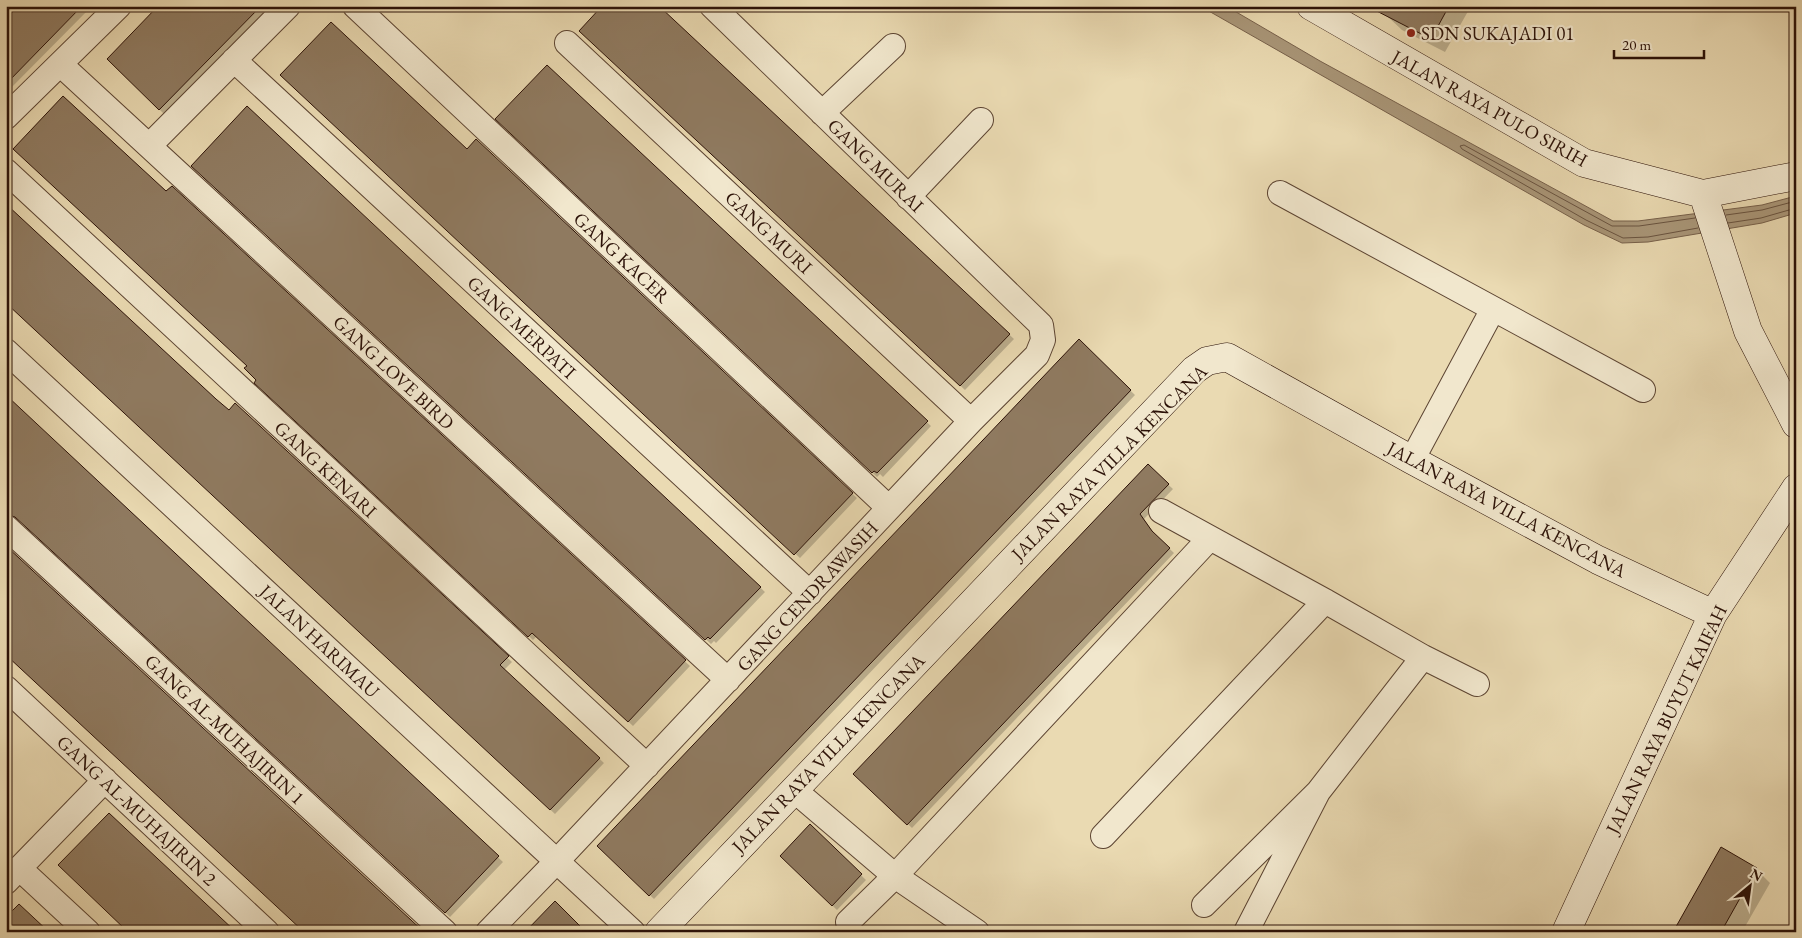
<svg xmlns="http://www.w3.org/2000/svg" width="1802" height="938" viewBox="0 0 1802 938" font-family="'EB Garamond',serif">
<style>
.water{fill:#a99678;stroke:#77614b}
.shadow{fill:#0003}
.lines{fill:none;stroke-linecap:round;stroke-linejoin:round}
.shore{stroke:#6a5440;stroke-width:1}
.building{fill:#8f7a60;stroke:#2c1208}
.street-casing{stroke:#5c4432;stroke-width:26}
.secondary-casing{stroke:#2c1208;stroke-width:29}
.street{stroke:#f1e7cd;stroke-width:24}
.secondary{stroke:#f1e7cd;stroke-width:28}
.poi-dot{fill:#8f2418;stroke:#f1e7cd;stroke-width:2}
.labels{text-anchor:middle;stroke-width:4.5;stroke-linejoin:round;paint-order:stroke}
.poi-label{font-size:19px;fill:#2c1208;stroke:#f1e7cd;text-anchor:start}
.street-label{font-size:19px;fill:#2c1208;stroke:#f1e7cd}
</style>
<rect width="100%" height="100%" fill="#eadab2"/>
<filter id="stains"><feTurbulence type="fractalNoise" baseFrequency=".004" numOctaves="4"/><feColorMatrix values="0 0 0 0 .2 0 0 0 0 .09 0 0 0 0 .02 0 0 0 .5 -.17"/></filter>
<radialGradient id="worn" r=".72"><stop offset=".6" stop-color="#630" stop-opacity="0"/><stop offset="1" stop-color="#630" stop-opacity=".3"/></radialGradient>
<path class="water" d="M 1200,6 L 1226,6 L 1320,61 L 1613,221 L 1638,221 L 1762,205 L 1796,196 L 1796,213 L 1762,223 L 1648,242 L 1622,243 L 1584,225 Z"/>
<path class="shadow" d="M 6,6 L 92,6 L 6,93 Z
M 161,6 L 270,6 L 164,114 L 109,59 Z
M 657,6 L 1014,339 L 965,390 L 581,31 Z
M 1393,6 L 1471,6 L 1445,52 L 1402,30 L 1387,16 Z
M 547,67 L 931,426 L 883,477 L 880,474 L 877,477 L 497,119 Z
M 282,75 L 467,151 L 476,141 L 857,498 L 800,558 Z
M 247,108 L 765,592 L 716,643 L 714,641 L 711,644 L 197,170 Z
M 172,187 L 690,666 L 633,726 L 537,636 L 533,640 L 260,387 L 258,380 L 248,366 L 166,193 Z
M 6,302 L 229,411 L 235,404 L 512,662 L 504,670 L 604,763 L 555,814 Z
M 1079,341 L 1135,395 L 654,899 L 598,846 Z
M 6,398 L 503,862 L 450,917 L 21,521 L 15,518 L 6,519 Z
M 1148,466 L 1173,489 L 1144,519 L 1156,536 L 1174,553 L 912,828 L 855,774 Z
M 810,826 L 866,880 L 837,910 L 781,856 Z
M 1756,869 L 1770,883 L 1742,932 L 1674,932 Z"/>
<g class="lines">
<path class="shore" d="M 1726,215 L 1762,210 L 1796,201
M 1695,218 L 1639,226 L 1612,226 L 1464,145 L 1460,146 L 1462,149 L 1586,220 L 1623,238 L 1648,237 L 1698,228
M 1728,223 L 1761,218 L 1796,208"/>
</g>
<path class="building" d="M 6,6 L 82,6 L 6,84 Z
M 158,6 L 261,6 L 159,110 L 107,59 Z
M 602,6 L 659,6 L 1010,334 L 960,386 L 579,31 Z
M 1367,6 L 1449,6 L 1431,39 Z
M 331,22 L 467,149 L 476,139 L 853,493 L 794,555 L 280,75 Z
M 547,65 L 928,421 L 877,473 L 874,471 L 872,473 L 495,119 Z
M 63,96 L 166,191 L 172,186 L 686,660 L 628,722 L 532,633 L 528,637 L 254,383 L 256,380 L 244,368 L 247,366 L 13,149 Z
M 247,106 L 761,587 L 710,639 L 708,637 L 705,640 L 191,166 Z
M 6,204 L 216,399 L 229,410 L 235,403 L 509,656 L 500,665 L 600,758 L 550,810 L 6,303 Z
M 1079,339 L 1131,390 L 649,896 L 597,846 Z
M 6,395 L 499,856 L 445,913 L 15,517 L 6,514 Z
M 1148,464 L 1169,484 L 1140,514 L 1152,531 L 1170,548 L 907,825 L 853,774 Z
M 6,546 L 424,932 L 304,932 L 6,655 Z
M 109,813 L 142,844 L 236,932 L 128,932 L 58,865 Z
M 810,824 L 862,874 L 832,906 L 780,856 Z
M 1721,847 L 1757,868 L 1721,932 L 1673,932 Z
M 555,901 L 586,932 L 525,932 Z
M 19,904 L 49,932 L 6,932 L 6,917 Z"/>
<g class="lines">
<defs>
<path id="street" d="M 355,6 L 889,508
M 567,43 L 971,421
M 234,60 L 810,593
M 60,64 L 728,680
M 822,113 L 893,46
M 6,117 L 119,6
M 149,146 L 288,6
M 6,171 L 647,766
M 1280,193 L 1643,390
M 908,197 L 981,120
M 6,351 L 633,932
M 1412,460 L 1493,309
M 1161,511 L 1325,601 L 1423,657 L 1477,684
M 6,527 L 445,932
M 6,688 L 267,932
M 794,790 L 895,876 L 977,932
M 1318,792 L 1423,657
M 1103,836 L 1325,601
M 19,868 L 88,932
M 6,882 L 105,780
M 1204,905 L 1318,792 L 1246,932
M 848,922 L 895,876 L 1210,538
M 488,932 L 557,861 L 971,421 L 1037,355 L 1043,340 L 1041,325 L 712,6"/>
<path id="secondary" d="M 1311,6 L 1584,163 L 1703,194 L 1796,176
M 1703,194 L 1748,331 L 1796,424
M 659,932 L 1194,370 L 1207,361 L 1227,357 L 1412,460 L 1598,560 L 1713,614
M 1566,932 L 1713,614 L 1796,488"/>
</defs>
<use href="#street" class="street-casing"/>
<use href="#secondary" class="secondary-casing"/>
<use href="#street" class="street"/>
<use href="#secondary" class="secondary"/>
</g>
<circle class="poi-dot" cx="1411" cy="33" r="5"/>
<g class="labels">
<g class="poi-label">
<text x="1421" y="40">SDN SUKAJADI 01</text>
</g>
<g class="street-label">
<text transform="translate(1490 108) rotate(29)" y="7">JALAN RAYA PULO SIRIH</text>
<text transform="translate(876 165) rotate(44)" y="7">GANG MURAI</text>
<text transform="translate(769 232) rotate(43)" y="7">GANG MURI</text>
<text transform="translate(622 257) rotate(43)" y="7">GANG KACER</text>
<text transform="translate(522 327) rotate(43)" y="7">GANG MERPATI</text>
<text transform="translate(394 372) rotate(43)" y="7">GANG LOVE BIRD</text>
<text transform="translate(1109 462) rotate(-45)" y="7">JALAN RAYA VILLA KENCANA</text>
<text transform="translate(326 469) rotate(43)" y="7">GANG KENARI</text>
<text transform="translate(1507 509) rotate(28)" y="7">JALAN RAYA VILLA KENCANA</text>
<text transform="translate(807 596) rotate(-47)" y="7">GANG CENDRAWASIH</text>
<text transform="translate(320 641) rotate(43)" y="7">JALAN HARIMAU</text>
<text transform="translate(1666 719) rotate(-64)" y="7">JALAN RAYA BUYUT KAIFAH</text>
<text transform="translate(225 729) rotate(43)" y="7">GANG AL-MUHAJIRIN 1</text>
<text transform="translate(828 753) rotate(-46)" y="7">JALAN RAYA VILLA KENCANA</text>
<text transform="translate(137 810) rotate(43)" y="7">GANG AL-MUHAJIRIN 2</text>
</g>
</g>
<rect width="1802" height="938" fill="none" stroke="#eadab2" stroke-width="25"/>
<rect x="8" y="8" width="1787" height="923" fill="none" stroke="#2c1208" stroke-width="2.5"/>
<rect x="12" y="12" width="1777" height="913" fill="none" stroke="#2c1208"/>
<g transform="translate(1750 886) rotate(29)" stroke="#f1e7cd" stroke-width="4" paint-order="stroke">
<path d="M0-4L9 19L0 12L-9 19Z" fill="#2c1208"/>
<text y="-8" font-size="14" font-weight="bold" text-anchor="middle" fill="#2c1208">N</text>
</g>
<path d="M1614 50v8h90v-8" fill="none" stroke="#2c1208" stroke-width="2.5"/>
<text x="1622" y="50" font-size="15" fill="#2c1208" stroke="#f1e7cd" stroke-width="4" paint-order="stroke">20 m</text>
<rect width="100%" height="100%" filter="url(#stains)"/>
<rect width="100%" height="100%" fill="url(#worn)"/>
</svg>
